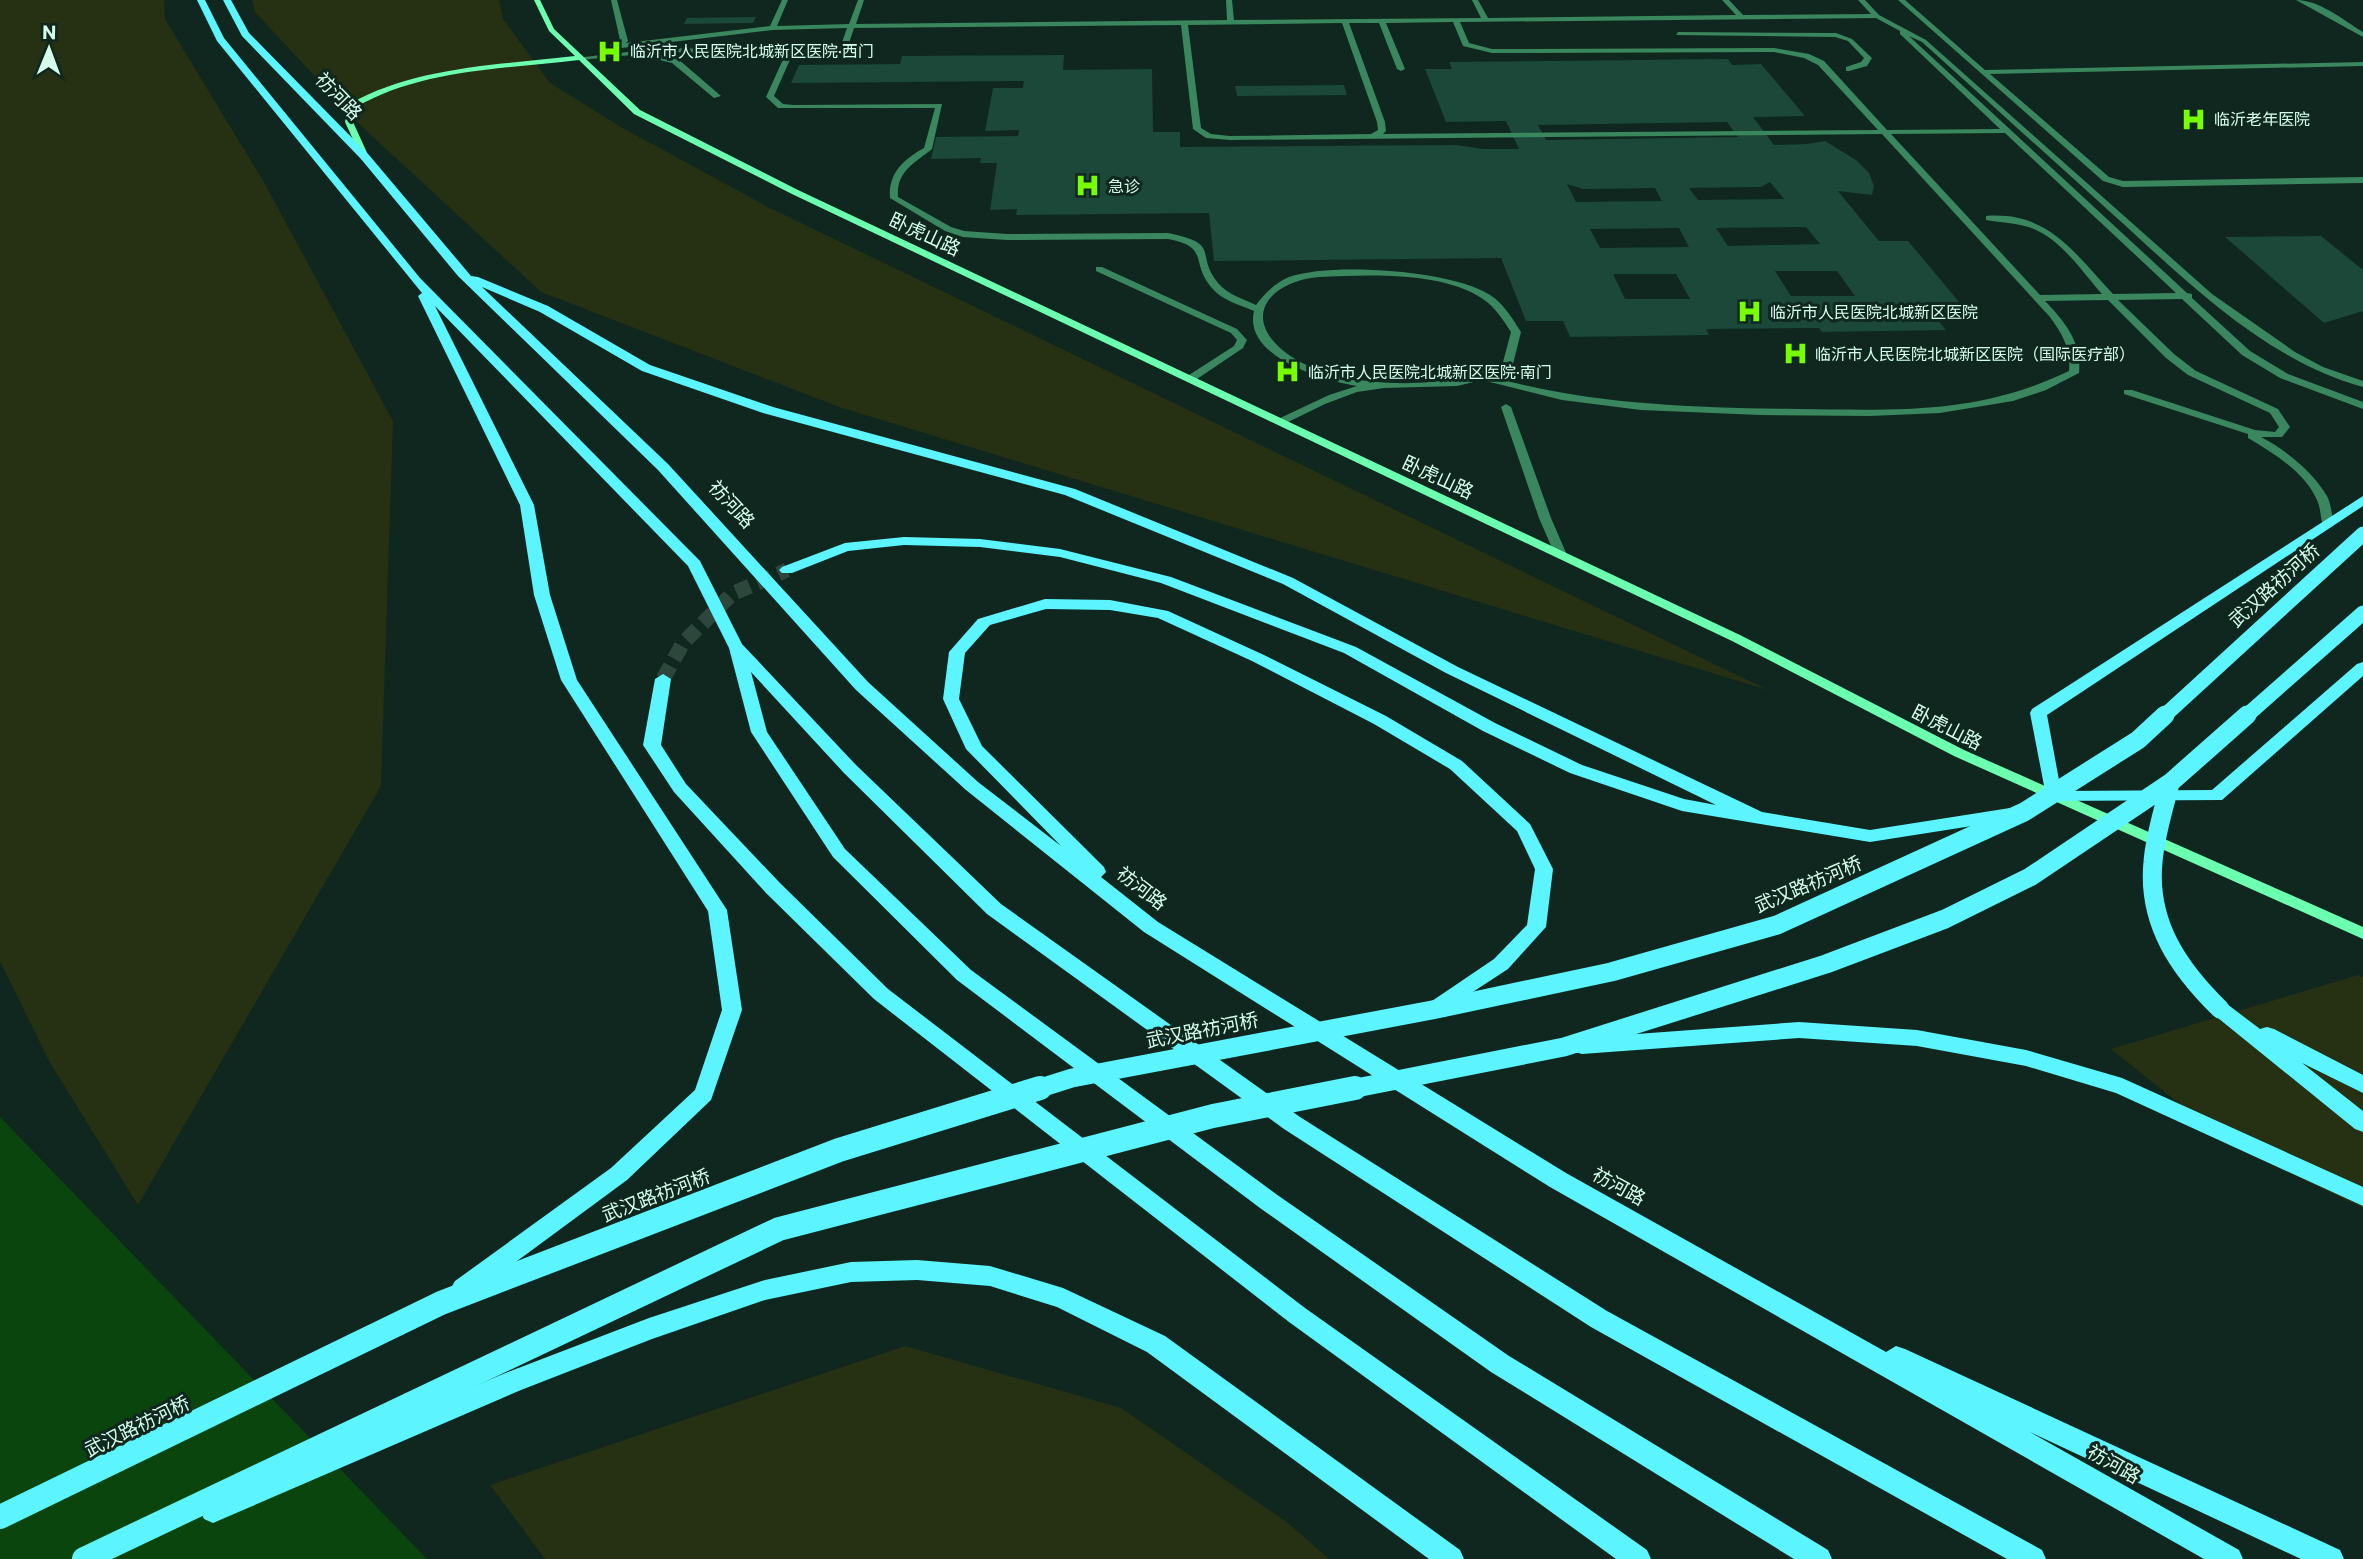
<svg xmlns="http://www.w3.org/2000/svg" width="2363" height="1559" viewBox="0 0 2363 1559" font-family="Commissioner,'Noto Sans SC',sans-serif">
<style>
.green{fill:#253112}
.water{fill:#0a450e}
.building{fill:#1b4838;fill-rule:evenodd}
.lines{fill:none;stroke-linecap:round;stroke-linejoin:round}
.primary-tunnel{stroke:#2d473d;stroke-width:15;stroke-dasharray:15 8;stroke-linecap:butt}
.lane{fill:#3a865e;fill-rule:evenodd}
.secondary{fill:#6cffb0;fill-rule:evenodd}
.primary{fill:#5cf5ff;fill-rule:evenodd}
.primary-bridge-far2{stroke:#5cf5ff;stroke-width:15}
.primary-bridge-far1{stroke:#5cf5ff;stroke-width:19}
.primary-bridge{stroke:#5cf5ff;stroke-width:24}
.labels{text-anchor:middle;stroke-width:6;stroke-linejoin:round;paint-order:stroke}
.far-poi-label{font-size:16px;fill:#d5ffec;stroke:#0f271e;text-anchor:start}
.street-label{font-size:19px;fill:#d5ffec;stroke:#0f271e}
</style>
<rect width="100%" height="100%" fill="#0f271e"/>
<path class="green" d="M 0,0 L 164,0 L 165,19 L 265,184 L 393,421 L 381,786 L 138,1205 L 49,1061 L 0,961 Z
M 252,0 L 499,0 L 503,19 L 550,83 L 621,127 L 768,207 L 1768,690 L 842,408 L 541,292 L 360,125 L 255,12 Z
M 2358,975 L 2363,977 L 2363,1208 L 2231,1145 L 2111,1049 Z
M 905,1346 L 1121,1408 L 1288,1523 L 1329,1559 L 545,1559 L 490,1485 Z"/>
<path class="water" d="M 0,1117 L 427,1559 L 0,1559 Z"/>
<path class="building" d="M 756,17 L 753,23 L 684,24 L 687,18 Z
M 1064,55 L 1063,70 L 1152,69 L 1153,132 L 1180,132 L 1180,147 L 1457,145 L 1483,149 L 1519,149 L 1506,121 L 1446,122 L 1425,69 L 1452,69 L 1449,62 L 1728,59 L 1732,65 L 1761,64 L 1805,116 L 1753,117 L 1774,145 L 1806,144 L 1825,141 L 1856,160 L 1869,173 L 1874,186 L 1872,195 L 1838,191 L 1879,241 L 1908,241 L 1971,316 L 1935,317 L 1946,330 L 1822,332 L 1819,328 L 1706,329 L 1709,335 L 1570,337 L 1563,321 L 1526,321 L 1501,258 L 1214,261 L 1209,213 L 1016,215 L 1017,209 L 990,210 L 997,163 L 980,163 L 981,158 L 931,159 L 936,137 L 1018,136 L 1019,130 L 985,131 L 993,88 L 1023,88 L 1024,81 L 791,83 L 799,65 L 900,64 L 902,56 ZM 1727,122 L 1738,137 L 1546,140 L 1538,125 ZM 1770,182 L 1784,199 L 1698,200 L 1689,188 L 1761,187 ZM 1567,184 L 1583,189 L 1655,188 L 1662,201 L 1576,202 ZM 1806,227 L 1820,244 L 1728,246 L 1716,228 ZM 1679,228 L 1689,247 L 1600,248 L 1590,229 ZM 1775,271 L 1837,271 L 1855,296 L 1791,296 ZM 1613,274 L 1676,274 L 1690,299 L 1625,299 Z
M 1344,85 L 1347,95 L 1237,96 L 1235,86 Z
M 2321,236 L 2363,270 L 2363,311 L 2324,323 L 2225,237 Z"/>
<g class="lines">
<path class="primary-tunnel" d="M 663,679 L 683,643 L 732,594 L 787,570"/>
<path class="lane" d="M 611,0 L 617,0 L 628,41 L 626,43 L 770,26 L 782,0 L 788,0 L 777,26 L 849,24 L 858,0 L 864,0 L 856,24 L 1227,20 L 1226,0 L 1232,0 L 1234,20 L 1481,18 L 1472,0 L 1478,0 L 1488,18 L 1736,15 L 1722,0 L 1729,0 L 1743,15 L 1871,14 L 1858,0 L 1865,0 L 1879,15 L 1926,40 L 2212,294 L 2295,352 L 2323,367 L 2363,381 L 2363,387 C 2262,359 2184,278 2108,210 C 2046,154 1984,98 1922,42 L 1909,36 L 2187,293 L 2192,294 L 2192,298 L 2250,351 L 2288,374 L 2363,402 L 2363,409 L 2280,378 L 2242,355 L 2182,299 L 2118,300 L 2174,354 L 2196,371 L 2278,409 L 2290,427 L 2282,437 L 2261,437 C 2286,450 2313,472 2327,496 C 2331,504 2332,514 2333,523 L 2327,526 L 2323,525 C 2320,517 2321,507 2316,498 C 2304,472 2272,452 2248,438 L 2248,434 L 2124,394 L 2124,390 L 2132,390 L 2255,430 L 2275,432 L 2279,427 L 2270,413 L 2188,375 L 2166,358 L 2108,300 L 2045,301 C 2065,322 2082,342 2079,373 L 2046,390 L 2013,401 L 1940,413 L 1870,416 L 1760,415 L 1641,410 L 1562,400 L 1482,380 L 1457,386 L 1384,388 L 1357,392 L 1325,404 L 1284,424 L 1276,424 L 1276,420 L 1329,395 L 1357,386 C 1324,381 1243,357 1254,311 C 1240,305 1221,300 1211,287 C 1190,261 1210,247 1168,239 L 1007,240 L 963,237 L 945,231 L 890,198 C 888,173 904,159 924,148 L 935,108 L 778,108 L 766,97 L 785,55 L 662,52 L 580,60 L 576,58 L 662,48 L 839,51 L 847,28 L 773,30 L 613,49 L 610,45 L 620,40 ZM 1876,18 L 1900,31 L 1900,34 L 2000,129 L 1887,130 L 1824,61 L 1809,54 L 1774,48 L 1492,49 L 1469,43 L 1460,22 ZM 1453,22 L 1463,46 L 1492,53 L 1774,52 L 1804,58 L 1818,65 L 1878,130 L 1383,134 L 1386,131 L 1385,122 L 1349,23 L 1379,23 L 1397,69 L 1401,71 L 1405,69 L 1386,23 ZM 1342,23 L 1377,122 L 1378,130 L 1371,134 L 1230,136 L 1211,134 L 1201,128 L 1188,25 ZM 1181,25 L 1193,129 L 1206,138 L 1230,140 L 1882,134 L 2050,317 C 2063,335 2071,349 2069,371 C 1977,415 1897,410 1798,409 C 1694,408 1592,405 1492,377 L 1513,364 L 1521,332 C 1512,318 1504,304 1490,295 C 1452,270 1331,262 1289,277 C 1275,283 1265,293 1256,305 C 1243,299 1227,294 1218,283 C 1194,254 1223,244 1168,233 L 1007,234 L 964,231 L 951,227 L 898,197 C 896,171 915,163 932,149 L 942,104 L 794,105 L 783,104 L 774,96 L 792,55 L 845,55 L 854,28 ZM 2005,133 L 2176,293 L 2113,294 C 2075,254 2049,211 1986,216 L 1986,220 C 2004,223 2024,223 2040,232 C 2065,245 2084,274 2102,294 L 2040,295 L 1891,134 ZM 1319,277 C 1368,275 1441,271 1483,299 C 1496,308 1503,320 1511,332 L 1503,362 C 1452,392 1343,390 1292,357 C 1239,322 1265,282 1319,277 Z
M 1898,0 L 1905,0 L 1985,70 L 2363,62 L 2363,66 L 1990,74 L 2109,177 L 2123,181 L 2363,177 L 2363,183 L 2123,187 L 2103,181 Z
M 2296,0 C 2320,0 2343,20 2363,32 L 2363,37 Z
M 1678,32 L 1836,33 L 1852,39 L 1872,58 L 1867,66 L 1849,71 L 1846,71 L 1846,67 L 1861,62 L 1864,58 L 1848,41 L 1835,37 L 1676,35 Z
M 654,54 L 678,59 L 721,96 L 714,98 L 672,63 L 651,58 Z
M 1096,267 L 1102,267 L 1237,329 L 1247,340 L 1243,348 L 1194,381 L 1186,381 L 1186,377 L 1234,346 L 1237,340 L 1231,333 L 1096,271 Z
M 1506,404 L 1511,407 L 1551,518 L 1567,555 L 1565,558 L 1561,559 L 1555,555 L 1539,518 L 1501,407 Z"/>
<path class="secondary" d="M 534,0 L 540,0 L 554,29 L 640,110 L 798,190 L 1740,635 L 1964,750 L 2363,927 L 2363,939 L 1954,756 L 1732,641 L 792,194 L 634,114 L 579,60 C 505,69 422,69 356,107 L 353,122 L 369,157 L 362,159 L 345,122 L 349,104 C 417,66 499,65 575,56 L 549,31 Z"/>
<path class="primary" d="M 197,0 L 205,0 L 224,38 L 420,278 L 700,561 L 742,644 L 856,765 L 1001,904 L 1300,1117 L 1607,1311 L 2042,1550 L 2046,1559 L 2007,1559 L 1591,1327 L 1284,1129 L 987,914 L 844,773 L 751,672 L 767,732 L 845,849 L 971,970 L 1276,1194 L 1509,1356 L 1828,1550 L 1832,1559 L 1794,1559 L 1491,1372 L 1260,1208 L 957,980 L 833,857 L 751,732 L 729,648 L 688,566 L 435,306 L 534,505 L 550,595 L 577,680 L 727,910 L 742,1010 L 711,1100 L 627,1180 L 471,1295 L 463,1298 L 455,1295 L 451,1288 L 455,1281 L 611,1168 L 695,1090 L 722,1010 L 708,911 L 561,680 L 534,595 L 520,505 L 418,296 L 422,293 L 217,41 Z
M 223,0 L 231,0 L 249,33 L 369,155 L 471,276 L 478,277 L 548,306 L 650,365 L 773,407 L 1075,489 L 1293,578 L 1458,667 L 1762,812 L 1870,830 L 2010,808 L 2016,810 L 2019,814 L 2010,820 L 1870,842 L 1682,811 L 1570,773 L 1483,731 L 1344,653 L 1161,583 L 1060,557 L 980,547 L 904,545 L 848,551 L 792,573 L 782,573 L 779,570 L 782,567 L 845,543 L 904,537 L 980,539 L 1060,549 L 1171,577 L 1356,647 L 1495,723 L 1582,765 L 1684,799 L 1716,805 L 1446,673 L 1283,584 L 1065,495 L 763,413 L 642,371 L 540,312 L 482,287 L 668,464 L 868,682 L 978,782 L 1061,846 L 966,749 L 943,699 L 949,652 L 978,619 L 1045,599 L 1110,600 L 1168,611 L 1264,655 L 1386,716 L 1462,761 L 1530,824 L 1553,869 L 1546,927 L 1508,969 L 1436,1016 L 1429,1013 L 1426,1008 L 1429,1003 L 1494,959 L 1527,925 L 1535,869 L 1517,831 L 1450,769 L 1374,724 L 1252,661 L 1158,618 L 1110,610 L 1046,609 L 990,625 L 965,653 L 959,699 L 982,746 L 1104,867 L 1106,872 L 1101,877 L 1158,922 L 1566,1173 L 1886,1352 L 1896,1346 L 1905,1349 L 2340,1550 L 2344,1559 L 2301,1559 L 2030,1432 L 2239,1550 L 2243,1559 L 2204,1559 L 1550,1187 L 1144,932 L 966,790 L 856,690 L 658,470 L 458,276 L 361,159 L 242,36 Z
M 2363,496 L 2363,506 L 2047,715 L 2061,791 L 2212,790 L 2357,664 L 2363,662 L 2363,676 L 2222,800 L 2047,801 L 2030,713 L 2032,709 Z
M 663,674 L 671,679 L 661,745 L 686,784 L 780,883 L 888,989 L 1305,1308 L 1647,1550 L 1651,1559 L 1616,1559 L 1289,1322 L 874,999 L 766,893 L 674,792 L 643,745 L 655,679 Z
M 2220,1001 L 2227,1004 L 2260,1029 L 2267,1027 L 2274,1029 L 2363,1075 L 2363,1093 L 2302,1063 L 2363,1111 L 2363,1132 L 2355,1129 L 2213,1014 L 2210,1009 L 2213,1004 Z
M 1799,1022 L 1917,1030 L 2026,1050 L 2122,1078 L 2363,1187 L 2363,1206 L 2116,1093 L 2026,1066 L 1917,1046 L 1799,1038 L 1582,1054 L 1575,1052 L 1572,1046 L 1575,1040 L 1582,1038 Z
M 917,1260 L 990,1266 L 1063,1288 L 1165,1336 L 1460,1550 L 1464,1559 L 1429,1559 L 1147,1352 L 1057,1307 L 990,1286 L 917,1280 L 851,1282 L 765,1300 L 652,1339 L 521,1390 L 213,1523 L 204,1519 L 200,1510 L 204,1501 L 503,1374 L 649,1318 L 765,1280 L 851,1262 Z"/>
<path class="primary-bridge-far2" d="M 2163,717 L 2363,534
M 2245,717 L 2363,613"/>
<path class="primary-bridge-far1" d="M 2170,783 C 2164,809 2155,835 2153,862 C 2147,923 2179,969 2220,1009
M 1034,1090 L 1072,1078 L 1432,1010 L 1611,972 L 1777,925 L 2024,812 L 2138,740 L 2165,715
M 1346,1090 L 1564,1047 L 1826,964 L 1945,919 L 2030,877 L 2170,783 L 2247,715"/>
<path class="primary-bridge" d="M 0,1517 L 441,1303 L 839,1150 L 1040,1088
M 84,1559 L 779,1229 L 1213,1116 L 1355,1088"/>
</g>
<defs>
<symbol id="hospital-bare" viewBox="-9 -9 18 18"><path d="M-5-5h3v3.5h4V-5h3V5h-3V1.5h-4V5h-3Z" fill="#77ff01" stroke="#0f271e" stroke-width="2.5" paint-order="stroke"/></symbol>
</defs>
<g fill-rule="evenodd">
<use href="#hospital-bare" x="592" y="34" width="35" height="35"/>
<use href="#hospital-bare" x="2176" y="102" width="35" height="35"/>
<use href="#hospital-bare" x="1070" y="168" width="35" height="35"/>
<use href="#hospital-bare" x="1732" y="294" width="35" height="35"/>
<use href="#hospital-bare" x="1778" y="336" width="35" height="35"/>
<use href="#hospital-bare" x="1270" y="354" width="35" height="35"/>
</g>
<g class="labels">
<g class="far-poi-label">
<text x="630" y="57">临沂市人民医院北城新区医院·西门</text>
<text x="2214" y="125">临沂老年医院</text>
<text x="1108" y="192">急诊</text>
<text x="1770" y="318">临沂市人民医院北城新区医院</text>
<text x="1815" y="360">临沂市人民医院北城新区医院（国际医疗部）</text>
<text x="1308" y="378">临沂市人民医院北城新区医院·南门</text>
</g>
<g class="street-label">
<text transform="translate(339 96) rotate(46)" y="7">祊河路</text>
<text transform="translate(925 234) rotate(25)" y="7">卧虎山路</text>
<text transform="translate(1438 477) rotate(25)" y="7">卧虎山路</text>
<text transform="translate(732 504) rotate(47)" y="7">祊河路</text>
<text transform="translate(2274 585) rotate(-42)" y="7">武汉路祊河桥</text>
<text transform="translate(1947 727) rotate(27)" y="7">卧虎山路</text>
<text transform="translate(1808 884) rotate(-23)" y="7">武汉路祊河桥</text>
<text transform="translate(1142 888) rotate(38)" y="7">祊河路</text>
<text transform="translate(1202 1030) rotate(-11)" y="7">武汉路祊河桥</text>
<text transform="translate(1619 1186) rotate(29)" y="7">祊河路</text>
<text transform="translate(656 1195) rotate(-21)" y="7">武汉路祊河桥</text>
<text transform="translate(137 1426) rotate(-26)" y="7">武汉路祊河桥</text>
<text transform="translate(2114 1464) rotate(30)" y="7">祊河路</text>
</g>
</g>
<g transform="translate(49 49) rotate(1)" stroke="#0f271e" stroke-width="5" paint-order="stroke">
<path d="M0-5L12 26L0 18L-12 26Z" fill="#d5ffec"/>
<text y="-10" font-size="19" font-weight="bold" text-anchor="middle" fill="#d5ffec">N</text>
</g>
</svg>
